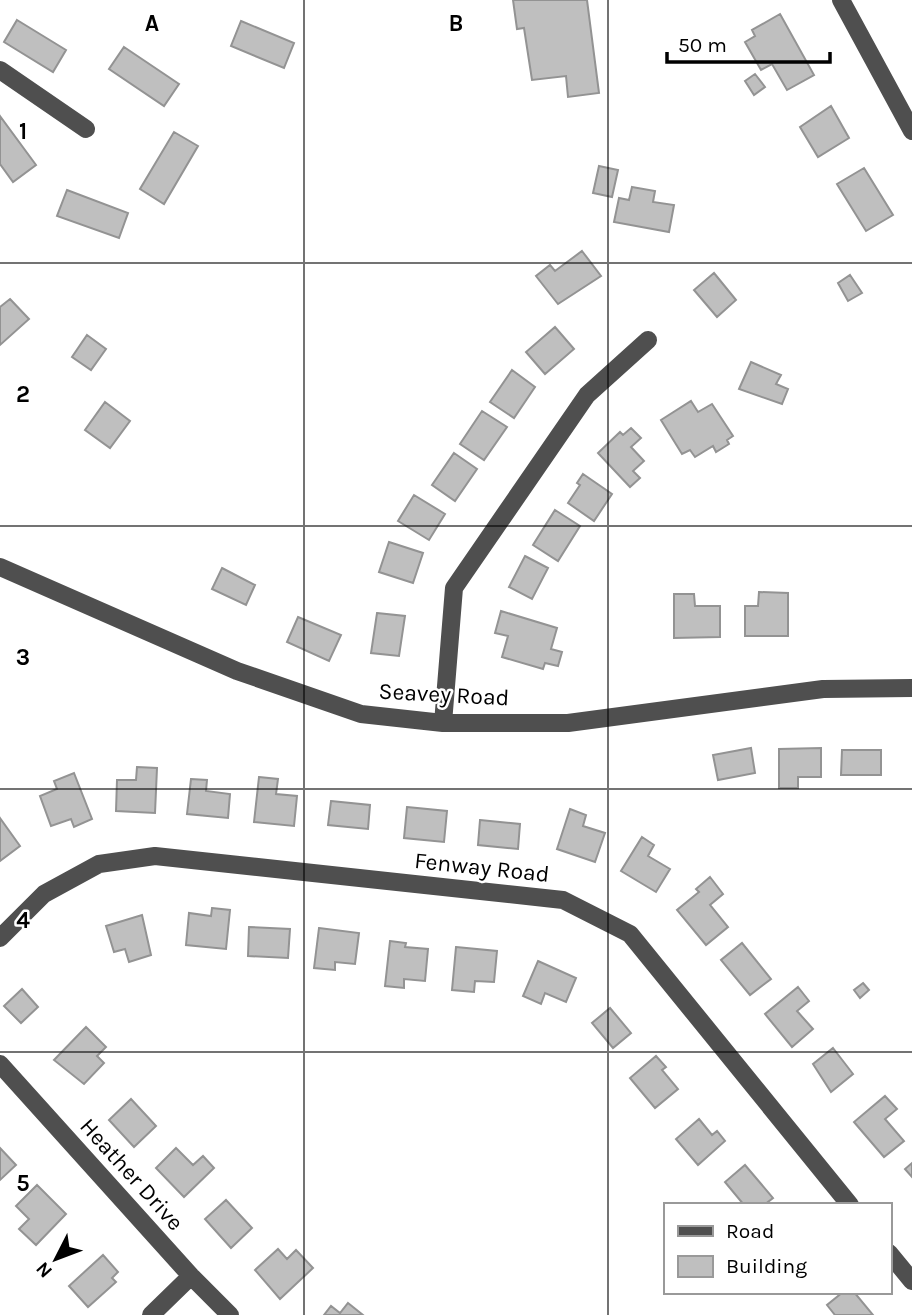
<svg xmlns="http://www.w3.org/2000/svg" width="912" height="1315" viewBox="0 0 912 1315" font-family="Karla,sans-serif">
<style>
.building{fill:#bfbfbf;stroke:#939393;stroke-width:2}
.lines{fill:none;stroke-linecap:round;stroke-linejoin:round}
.minor{stroke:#4f4f4f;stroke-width:18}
.grid{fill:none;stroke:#000;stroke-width:2;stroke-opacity:0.55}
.labels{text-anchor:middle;stroke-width:5;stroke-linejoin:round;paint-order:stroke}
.street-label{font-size:23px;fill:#000;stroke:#fff}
.grid-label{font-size:23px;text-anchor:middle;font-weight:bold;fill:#000;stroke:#fff;stroke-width:5;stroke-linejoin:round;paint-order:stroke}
</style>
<rect width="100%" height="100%" fill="#fff"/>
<path class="building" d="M 513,0 L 587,0 L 599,93 L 568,97 L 566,76 L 532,80 L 524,28 L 517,29 Z
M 780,14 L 814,75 L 787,90 L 772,64 L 761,70 L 745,42 L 755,36 L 752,30 Z
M 17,20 L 66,50 L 53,72 L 4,42 Z
M 241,21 L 294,43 L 284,68 L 231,46 Z
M 124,47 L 179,84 L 164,106 L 109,69 Z
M 755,74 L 765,87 L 754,95 L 745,81 Z
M 831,106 L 849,138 L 818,157 L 800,127 Z
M 0,116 L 36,165 L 13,182 L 0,164 Z
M 174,132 L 198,146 L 164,204 L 140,189 Z
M 599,166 L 618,170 L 612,197 L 593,193 Z
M 864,168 L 893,215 L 866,231 L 837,184 Z
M 632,187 L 655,191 L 653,202 L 674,205 L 669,232 L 614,222 L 619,198 L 629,200 Z
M 67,190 L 128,213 L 119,238 L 57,216 Z
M 582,251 L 601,276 L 558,304 L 536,276 L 550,265 L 555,271 Z
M 714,273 L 736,300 L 717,317 L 694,290 Z
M 850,275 L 862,293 L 848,301 L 838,283 Z
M 10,299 L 29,319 L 0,345 L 0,307 Z
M 555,327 L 574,349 L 545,374 L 526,352 Z
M 87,335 L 106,349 L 91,370 L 72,357 Z
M 751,362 L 781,375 L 776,384 L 788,389 L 782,404 L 739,389 Z
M 512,370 L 535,387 L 514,418 L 490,402 Z
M 691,401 L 698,412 L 712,404 L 733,436 L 727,440 L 729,444 L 716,452 L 713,446 L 695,457 L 690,450 L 682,454 L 661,420 Z
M 105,402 L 130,421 L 110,448 L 85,430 Z
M 482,411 L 507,427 L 484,460 L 460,444 Z
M 631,428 L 641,438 L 631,447 L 644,461 L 633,471 L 640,478 L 630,487 L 598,453 L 620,432 L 623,435 Z
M 454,453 L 477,469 L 455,501 L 432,485 Z
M 583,474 L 612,494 L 594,521 L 568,503 L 580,485 L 577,483 Z
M 414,495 L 445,514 L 429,540 L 398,521 Z
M 555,510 L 580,526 L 558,561 L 533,545 Z
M 389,542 L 423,553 L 413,583 L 379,572 Z
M 525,556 L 548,568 L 532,599 L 509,587 Z
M 222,568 L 255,585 L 246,605 L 212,589 Z
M 759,592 L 788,593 L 788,636 L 745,636 L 745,606 L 758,606 Z
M 674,594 L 694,594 L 695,606 L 720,606 L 720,637 L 674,638 Z
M 501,611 L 557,628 L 551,649 L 562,652 L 558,666 L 545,663 L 543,669 L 502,657 L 508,636 L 495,633 Z
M 377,613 L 405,616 L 399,656 L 371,653 Z
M 298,617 L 341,635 L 329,661 L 287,642 Z
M 751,748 L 755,773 L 718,780 L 713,755 Z
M 821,748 L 821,777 L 798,777 L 798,788 L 779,788 L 779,749 Z
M 842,750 L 881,750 L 881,775 L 841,775 Z
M 137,767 L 157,768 L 155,813 L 116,811 L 117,780 L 136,780 Z
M 74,773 L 92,819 L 74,827 L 71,819 L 51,826 L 40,796 L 57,789 L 54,781 Z
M 259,777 L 278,779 L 276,794 L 297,796 L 294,826 L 254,822 Z
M 191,779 L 207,780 L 206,791 L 230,794 L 228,818 L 187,814 Z
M 331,801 L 370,805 L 368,829 L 328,825 Z
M 407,807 L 447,811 L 444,842 L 404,838 Z
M 570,809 L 586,815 L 583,826 L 605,833 L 595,862 L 557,849 Z
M 0,818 L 20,846 L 0,861 Z
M 480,820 L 520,824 L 518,849 L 478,845 Z
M 642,837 L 654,845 L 648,856 L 670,869 L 656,892 L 621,871 Z
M 710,877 L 723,894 L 710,905 L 728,927 L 706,945 L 677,910 L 699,892 L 696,889 Z
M 212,908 L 230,910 L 226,949 L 186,945 L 189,913 L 211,916 Z
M 142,915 L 151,955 L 129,962 L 125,949 L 114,952 L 106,926 Z
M 249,927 L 290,929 L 288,958 L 248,956 Z
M 319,928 L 359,933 L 355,964 L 335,962 L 335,970 L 314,968 Z
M 390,941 L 406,943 L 405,947 L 428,949 L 425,981 L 404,979 L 404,988 L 385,986 Z
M 742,943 L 771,979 L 750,995 L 721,960 Z
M 456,947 L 497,951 L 494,982 L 475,981 L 474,992 L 452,990 Z
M 538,961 L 576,978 L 566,1002 L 545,993 L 541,1004 L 523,996 Z
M 863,983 L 869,990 L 860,998 L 854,990 Z
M 798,987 L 809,1001 L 797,1011 L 813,1029 L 792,1047 L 765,1014 Z
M 22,989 L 38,1007 L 21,1023 L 4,1006 Z
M 610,1008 L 631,1033 L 613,1048 L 592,1023 Z
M 86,1027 L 106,1047 L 97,1056 L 104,1063 L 84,1084 L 54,1060 Z
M 833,1048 L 853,1074 L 831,1092 L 813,1064 Z
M 656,1056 L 666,1067 L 662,1070 L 678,1089 L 655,1108 L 630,1078 Z
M 885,1096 L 897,1109 L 885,1119 L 904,1141 L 884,1157 L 854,1122 Z
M 131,1099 L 156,1126 L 134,1147 L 109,1120 Z
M 699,1119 L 712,1135 L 717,1131 L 725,1141 L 698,1165 L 676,1139 Z
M 0,1148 L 16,1165 L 0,1180 Z
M 176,1148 L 193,1165 L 203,1156 L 214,1168 L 184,1197 L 156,1168 Z
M 912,1163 L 912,1177 L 905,1169 Z
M 745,1165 L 773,1198 L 764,1205 L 744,1205 L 725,1182 Z
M 37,1185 L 66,1214 L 36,1245 L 19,1229 L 29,1219 L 16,1206 Z
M 226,1200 L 252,1228 L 231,1248 L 205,1219 Z
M 278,1249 L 287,1259 L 296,1250 L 313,1268 L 280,1299 L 255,1270 Z
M 103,1255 L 118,1272 L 112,1278 L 116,1282 L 88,1307 L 69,1286 Z
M 843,1292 L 854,1292 L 873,1315 L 835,1315 L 827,1305 Z
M 348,1303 L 363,1315 L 324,1315 L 331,1306 L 340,1313 Z"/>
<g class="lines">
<path class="minor" d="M 841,0 L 912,131
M 0,70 L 86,129
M 0,567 L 237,671 L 361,714 L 443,723 L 568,723 L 823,689 L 912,688
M 443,723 L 454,588 L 587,395 L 648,340
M 0,938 L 44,894 L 99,864 L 155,856 L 563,900 L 630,934 L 850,1205
M 0,1064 L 191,1276 L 230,1315
M 889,1253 L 912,1281
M 151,1315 L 191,1276"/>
</g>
<path class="grid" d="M 304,0 L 304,1315M 608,0 L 608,1315M 0,263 L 912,263M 0,526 L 912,526M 0,789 L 912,789M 0,1052 L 912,1052"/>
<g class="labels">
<g class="street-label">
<text transform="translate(444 694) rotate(3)" y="8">Seavey Road</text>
<text transform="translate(482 867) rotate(6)" y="8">Fenway Road</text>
<text transform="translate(132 1174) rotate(48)" y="8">Heather Drive</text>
</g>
</g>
<g class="grid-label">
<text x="152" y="31">A</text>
<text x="456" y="31">B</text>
<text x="23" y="139">1</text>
<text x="23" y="402">2</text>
<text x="23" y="665">3</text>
<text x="23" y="928">4</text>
<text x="23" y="1191">5</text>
</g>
<rect x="664" y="1203" width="228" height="91" fill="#ffffff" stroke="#999999" stroke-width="2"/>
<rect x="678" y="1226" width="35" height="10" fill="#4f4f4f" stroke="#999999" stroke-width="2"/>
<text x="726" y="1238" font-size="21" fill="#000000">Road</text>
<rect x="678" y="1256" width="35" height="21" fill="#bfbfbf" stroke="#999999" stroke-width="2"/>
<text x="726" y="1273" font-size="21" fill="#000000">Building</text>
<g transform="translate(56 1259) rotate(228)" stroke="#ffffff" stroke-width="5" paint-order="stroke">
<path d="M0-5L12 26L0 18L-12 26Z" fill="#000000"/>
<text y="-10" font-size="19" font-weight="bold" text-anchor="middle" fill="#000000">N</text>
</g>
<path d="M667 52v10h163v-10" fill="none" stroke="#000000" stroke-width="3.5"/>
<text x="678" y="52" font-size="21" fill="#000000" stroke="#ffffff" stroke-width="5" paint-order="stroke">50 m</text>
</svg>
